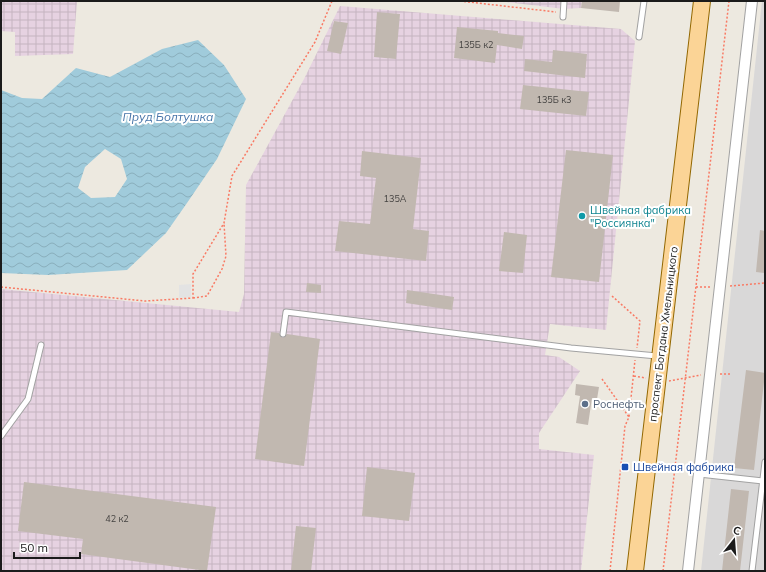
<svg xmlns="http://www.w3.org/2000/svg" width="766" height="572" viewBox="0 0 766 572" font-family="Mulish,sans-serif">
<style>
.residential{fill:#d9d8d8}
.industrial{fill:url(#industrial-grid)}
.parking{fill:#e3e3e3}
.water{fill:url(#water-waves);fill-rule:evenodd}
.building{fill:#c1b8b0}
.lines{fill:none;stroke-linecap:round;stroke-linejoin:round}
.service-casing{stroke:#a2a2a2;stroke-width:7}
.minor-casing{stroke:#a2a2a2;stroke-width:12}
.primary-casing{stroke:#926700;stroke-width:18}
.path{stroke:#f97a64;stroke-width:1.5;stroke-dasharray:2 2;stroke-linecap:butt}
.service{stroke:#fff;stroke-width:5}
.minor{stroke:#fff;stroke-width:10}
.primary{stroke:#fbd496;stroke-width:16}
.culture-dot{fill:#0f9aa8;stroke:#fff;stroke-width:1.5}
.service-dot{fill:#5c6f8a;stroke:#fff;stroke-width:1.5}
.transit-dot{fill:#1a4fb4;stroke:#fff;stroke-width:1.5}
.labels{text-anchor:middle;stroke-width:4;stroke-linejoin:round;paint-order:stroke}
.number-label{font-size:9px;fill:#444240}
.culture-label{font-size:11px;fill:#0d838f;stroke:#fff;text-anchor:start}
.street-label{font-size:11px;fill:#1b1b1b;stroke:#fff}
.service-label{font-size:11px;fill:#4e5e75;stroke:#fff;text-anchor:start}
.transit-label{font-size:11px;fill:#164399;stroke:#fff;text-anchor:start}
.water-label{font-size:12px;font-style:italic;fill:#4875a9;stroke:#fff}
</style>
<defs>
<pattern id="industrial-grid" width="8" height="8" patternUnits="userSpaceOnUse"><rect width="8" height="8" fill="#e6d2e1"/><path d="M0 4h8M4 0v8" fill="none" stroke="#c5b4c0"/></pattern>
<pattern id="water-waves" width="16" height="10" patternUnits="userSpaceOnUse"><rect width="16" height="10" fill="#a0cbdb"/><path d="M0 5q4-4 8 0t8 0" fill="none" stroke="#89aebb"/></pattern>
</defs>
<rect width="100%" height="100%" fill="#ede9e0"/>
<path class="residential" d="M 762,1 L 765,1 L 765,571 L 701,571 Z"/>
<path class="industrial" d="M 1,1 L 77,1 L 73,54 L 15,56 L 15,32 L 1,31 Z
M 497,1 L 582,1 L 581,8 L 564,9 Z
M 340,6 L 621,29 L 635,41 L 606,330 L 550,324 L 545,355 L 559,357 L 580,371 L 539,433 L 539,449 L 594,455 L 581,571 L 1,571 L 1,289 L 239,312 L 244,294 L 246,185 L 304,79 Z"/>
<path class="parking" d="M 191,284 L 191,297 L 179,298 L 179,285 Z"/>
<path class="water" d="M 198,40 L 224,65 L 246,99 L 217,159 L 187,203 L 166,233 L 127,270 L 48,275 L 1,273 L 1,90 L 22,98 L 42,99 L 76,68 L 110,77 L 162,49 ZM 105,149 L 121,159 L 127,179 L 115,197 L 91,198 L 78,188 L 85,167 Z"/>
<path class="building" d="M 582,1 L 620,1 L 619,12 L 581,8 Z
M 377,12 L 400,14 L 396,59 L 374,57 Z
M 334,21 L 348,23 L 341,54 L 327,51 Z
M 457,27 L 498,31 L 498,33 L 524,36 L 522,49 L 497,45 L 495,63 L 454,58 Z
M 553,50 L 587,54 L 585,78 L 524,71 L 525,59 L 552,62 Z
M 523,85 L 589,92 L 586,116 L 520,109 Z
M 566,150 L 613,155 L 599,282 L 551,277 Z
M 362,151 L 421,158 L 413,229 L 429,231 L 426,261 L 335,251 L 339,221 L 370,224 L 376,178 L 360,176 Z
M 760,230 L 765,231 L 765,273 L 756,272 Z
M 504,232 L 527,235 L 523,273 L 499,271 Z
M 307,283 L 321,285 L 321,293 L 306,292 Z
M 407,290 L 454,297 L 452,310 L 406,303 Z
M 271,332 L 279,333 L 283,338 L 287,334 L 320,339 L 304,466 L 255,459 Z
M 746,370 L 765,373 L 754,470 L 734,468 Z
M 576,384 L 599,387 L 597,399 L 592,398 L 588,425 L 576,423 L 580,396 L 575,395 Z
M 367,467 L 415,473 L 409,521 L 362,516 Z
M 24,482 L 216,507 L 207,571 L 81,554 L 83,539 L 18,531 Z
M 731,489 L 749,491 L 740,571 L 722,571 Z
M 296,526 L 316,528 L 311,571 L 291,571 Z"/>
<g class="lines">
<defs>
<path id="service" d="M 563,17 L 564,1
M 639,37 L 644,1
M 283,334 L 286,312 L 571,348 L 657,356
M 1,436 L 28,399 L 41,345
M 699,474 L 763,481
M 752,571 L 765,462"/>
<path id="minor" d="M 688,571 L 752,1"/>
<path id="primary" d="M 635,571 L 702,1"/>
</defs>
<use href="#service" class="service-casing"/>
<use href="#minor" class="minor-casing"/>
<use href="#primary" class="primary-casing"/>
<path class="path" d="M 460,1 L 556,12
M 730,286 L 765,283
M 1,287 L 145,301 L 193,298 L 193,274 L 224,223 L 232,176 L 315,42 L 332,1
M 696,287 L 710,287
M 612,296 L 640,321 L 637,348
M 193,298 L 207,296 L 222,269 L 226,256 L 224,223
M 720,374 L 731,374
M 634,376 L 646,378
M 602,379 L 629,417
M 669,381 L 701,375
M 610,571 L 625,426 L 629,417 L 635,360
M 663,571 L 729,1"/>
<use href="#service" class="service"/>
<use href="#minor" class="minor"/>
<use href="#primary" class="primary"/>
</g>
<circle class="culture-dot" cx="582" cy="216" r="4"/>
<circle class="service-dot" cx="585" cy="404" r="4"/>
<rect class="transit-dot" x="621" y="463" width="8" height="8" rx="2"/>
<g class="labels">
<g class="number-label">
<text x="476" y="48">135Б к2</text>
<text x="554" y="103">135Б к3</text>
<text x="395" y="202">135А</text>
<text x="117" y="522">42 к2</text>
</g>
<g class="culture-label">
<text x="590" y="214">Швейная фабрика<tspan x="590" dy="13">"Россиянка"</tspan></text>
</g>
<g class="street-label">
<text transform="translate(663 334) rotate(-83)" y="4">проспект Богдана Хмельницкого</text>
</g>
<g class="service-label">
<text x="593" y="408">Роснефть</text>
</g>
<g class="transit-label">
<text x="633" y="471">Швейная фабрика</text>
</g>
<g class="water-label">
<text x="168" y="121">Пруд Болтушка</text>
</g>
</g>
<rect width="766" height="572" fill="none" stroke="#1b1b1b" stroke-width="4"/>
<g transform="translate(734 540) rotate(17)" stroke="#ffffff" stroke-width="3" paint-order="stroke">
<path d="M0-3L7 15L0 10L-7 15Z" fill="#1b1b1b"/>
<text y="-6" font-size="11" font-weight="bold" text-anchor="middle" fill="#1b1b1b">С</text>
</g>
<path d="M14 552v6h66v-6" fill="none" stroke="#1b1b1b" stroke-width="2"/>
<text x="20" y="552" font-size="12" fill="#1b1b1b" stroke="#ffffff" stroke-width="3" paint-order="stroke">50 m</text>
</svg>
